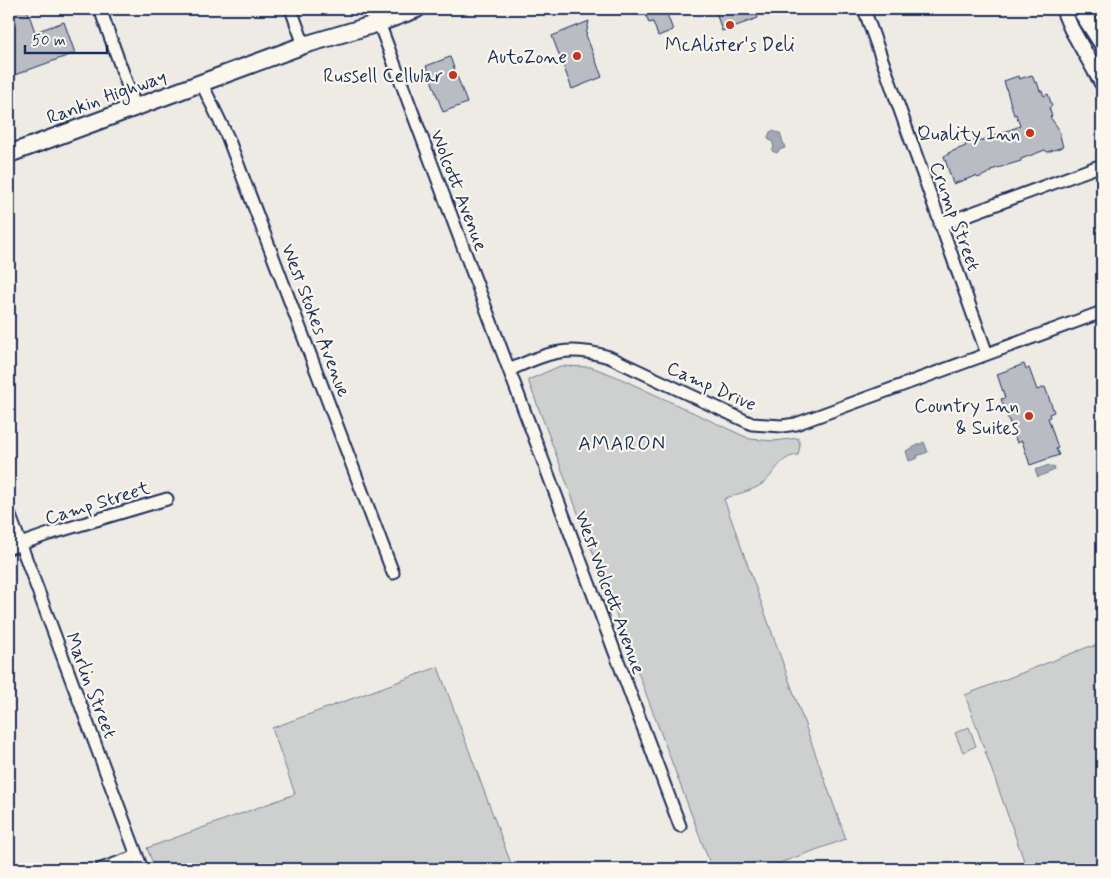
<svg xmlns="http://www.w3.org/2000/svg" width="1111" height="878" viewBox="0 0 1111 878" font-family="Mynerve,sans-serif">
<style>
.green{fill:#cecfcf;stroke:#747f96}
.water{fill:#a3a8b4;stroke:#6d7892}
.building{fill:#b9bcc3;stroke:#1b2f5e}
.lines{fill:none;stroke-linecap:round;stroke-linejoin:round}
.minor-casing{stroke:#1b2f5e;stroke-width:15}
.major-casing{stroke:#1b2f5e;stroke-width:18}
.highway-casing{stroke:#1b2f5e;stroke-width:20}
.minor{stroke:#fbf7ec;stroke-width:11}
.major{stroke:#fbf7ec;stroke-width:14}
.highway{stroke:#fbf7ec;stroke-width:16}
.poi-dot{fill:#c8321e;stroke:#fbf7ec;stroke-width:2}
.labels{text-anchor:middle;stroke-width:4.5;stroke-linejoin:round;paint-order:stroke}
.poi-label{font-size:19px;fill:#1b2f5e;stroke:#fbf7ec;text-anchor:end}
.street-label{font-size:19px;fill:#1b2f5e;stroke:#fbf7ec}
.neighbourhood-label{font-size:20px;letter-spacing:1px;fill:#1b2f5e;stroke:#fbf7ec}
</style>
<rect width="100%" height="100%" fill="#eeebe4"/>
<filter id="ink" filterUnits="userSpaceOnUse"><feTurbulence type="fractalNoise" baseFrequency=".02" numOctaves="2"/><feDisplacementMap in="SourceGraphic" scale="10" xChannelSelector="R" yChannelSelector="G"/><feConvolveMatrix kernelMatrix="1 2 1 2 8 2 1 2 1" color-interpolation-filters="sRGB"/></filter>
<g filter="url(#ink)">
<path class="green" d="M 560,366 L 591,367 L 615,376 L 750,439 L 774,441 L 798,438 L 800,445 L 798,455 C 778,457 776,474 762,484 C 753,491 735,494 724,499 L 846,839 L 763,869 L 712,869 L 528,380 Z
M 1102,645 L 1102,869 L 1027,869 L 965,695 L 1088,647 Z
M 438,667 L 513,869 L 155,869 L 147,848 L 295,794 L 272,728 Z
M 969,727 L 976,746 L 963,752 L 955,733 Z"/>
<path class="water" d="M 774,130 L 775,132 L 780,133 L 785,148 L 779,150 L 777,153 L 772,151 L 774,147 L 772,141 L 769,140 L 768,137 L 770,132 Z
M 924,442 L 928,452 L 917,456 L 918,458 L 909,461 L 906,451 Z
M 1049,465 L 1051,468 L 1054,466 L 1055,470 L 1038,477 L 1035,470 Z"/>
<path class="building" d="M 9,9 L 27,9 L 35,32 L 64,22 L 75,53 L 9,77 Z
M 644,9 L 665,9 L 673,30 L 658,36 L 653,22 L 649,23 Z
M 715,9 L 755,9 L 758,18 L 722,31 Z
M 589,21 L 586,35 L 602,77 L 572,89 L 552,36 Z
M 450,57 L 467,103 L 443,112 L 426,66 Z
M 1032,75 L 1035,83 L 1037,82 L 1040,91 L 1042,91 L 1044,96 L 1048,94 L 1052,106 L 1049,108 L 1052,116 L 1050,117 L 1058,128 L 1063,147 L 1047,152 L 1045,150 L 1021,159 L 1021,161 L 991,170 L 991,172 L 978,178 L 976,176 L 953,184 L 944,156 L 949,154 L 948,153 L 966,146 L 965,144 L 979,139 L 980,141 L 1020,126 L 1016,114 L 1014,115 L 1004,81 L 1018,76 L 1019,79 Z
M 1024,364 L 1026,369 L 1029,368 L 1037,390 L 1045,387 L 1054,412 L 1049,414 L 1050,417 L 1048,418 L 1058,448 L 1056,449 L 1059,455 L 1030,465 L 1022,441 L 1017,443 L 1001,399 L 1005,398 L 997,374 Z"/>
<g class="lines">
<defs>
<path id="minor" d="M 100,9 L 135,106
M 291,9 L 304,45
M 864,9 L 987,354
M 379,23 L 680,826
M 201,82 L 228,138 L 393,573
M 940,225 L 1102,165
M 509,370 C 548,353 567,344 609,357 L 752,424 L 782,426 L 796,424 L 1102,312
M 9,513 L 142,869
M 9,548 L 49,534 L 167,499
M 101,869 L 137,856"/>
<path id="major" d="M 1063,9 L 1071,28 L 1102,83"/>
<path id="highway" d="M 1080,9 L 1102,43
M 9,154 L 304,45 L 379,23 L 417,9"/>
</defs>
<use href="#minor" class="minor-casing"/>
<use href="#major" class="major-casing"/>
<use href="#highway" class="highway-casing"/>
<use href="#minor" class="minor"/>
<use href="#major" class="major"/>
<use href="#highway" class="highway"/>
</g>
</g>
<g class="poi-dot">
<circle cx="730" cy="25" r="5"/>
<circle cx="577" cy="56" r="5"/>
<circle cx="453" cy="75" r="5"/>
<circle cx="1030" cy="133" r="5"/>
<circle cx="1029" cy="416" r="5"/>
</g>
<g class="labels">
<g class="poi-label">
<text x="730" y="51" text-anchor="middle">McAlister's Deli</text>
<text x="567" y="63">AutoZone</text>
<text x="443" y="82">Russell Cellular</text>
<text x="1020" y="140">Quality Inn</text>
<text x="1019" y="412">Country Inn<tspan x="1019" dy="22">&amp; Suites</tspan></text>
</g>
<g class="street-label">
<text transform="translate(106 96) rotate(-20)" y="7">Rankin Highway</text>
<text transform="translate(460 190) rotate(69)" y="7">Wolcott Avenue</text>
<text transform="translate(956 216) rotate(70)" y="7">Crump Street</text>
<text transform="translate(317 320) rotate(69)" y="7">West Stokes Avenue</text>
<text transform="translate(712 385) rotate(24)" y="7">Camp Drive</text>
<text transform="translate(97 502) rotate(-17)" y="7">Camp Street</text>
<text transform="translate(611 592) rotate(70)" y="7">West Wolcott Avenue</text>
<text transform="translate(92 685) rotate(69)" y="7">Marlin Street</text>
</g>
<g class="neighbourhood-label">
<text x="622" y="450">AMARON</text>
</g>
</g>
<rect width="1111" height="878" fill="none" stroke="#fbf7ec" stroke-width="30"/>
<rect x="15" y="15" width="1081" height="848" fill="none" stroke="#1b2f5e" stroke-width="2" filter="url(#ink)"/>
<path d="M25 45v8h82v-8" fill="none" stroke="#1b2f5e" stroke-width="2.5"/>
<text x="32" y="45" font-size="15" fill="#1b2f5e" stroke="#fbf7ec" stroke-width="4" paint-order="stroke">50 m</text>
</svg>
